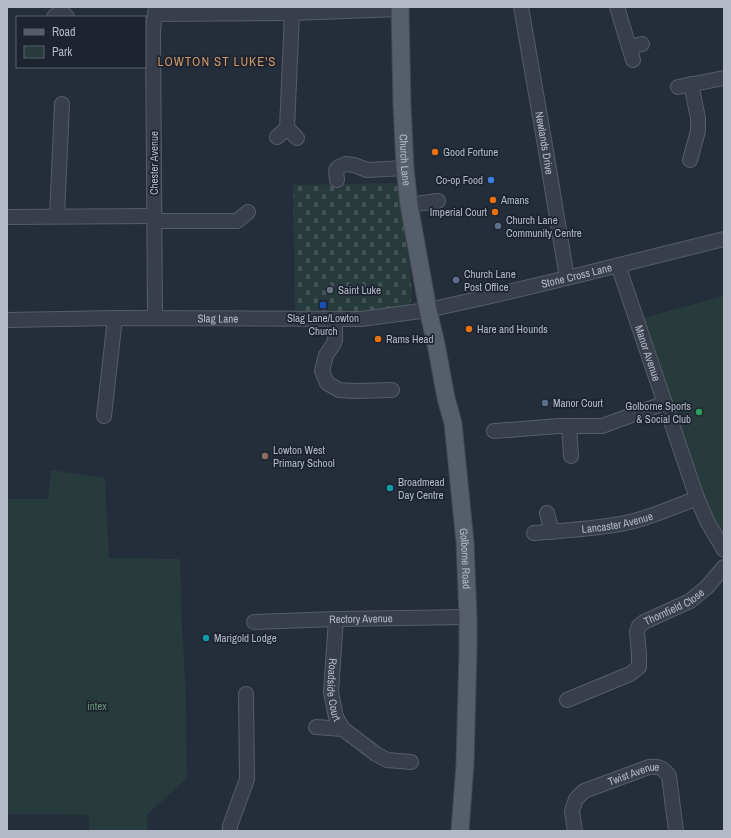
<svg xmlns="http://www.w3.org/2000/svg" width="731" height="838" viewBox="0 0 731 838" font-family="'Archivo Narrow',sans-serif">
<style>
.green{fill:#273a3c}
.cemetery{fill:url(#cemetery-stones)}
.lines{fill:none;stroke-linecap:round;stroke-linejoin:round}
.minor-casing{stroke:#565d68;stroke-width:16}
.major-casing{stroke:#414853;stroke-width:19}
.minor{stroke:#383f4a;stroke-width:14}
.major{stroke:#565e6a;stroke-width:17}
.food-dot{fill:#e8710a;stroke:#1d242f;stroke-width:1.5}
.shop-dot{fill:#3f7fe0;stroke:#1d242f;stroke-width:1.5}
.service-dot{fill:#5c6f8a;stroke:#1d242f;stroke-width:1.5}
.worship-dot{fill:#6b7280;stroke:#1d242f;stroke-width:1.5}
.transit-dot{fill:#1a4fb4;stroke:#1d242f;stroke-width:1.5}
.leisure-dot{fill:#2e9e5b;stroke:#1d242f;stroke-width:1.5}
.education-dot{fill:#8d6e63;stroke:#1d242f;stroke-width:1.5}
.culture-dot{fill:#0f9aa8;stroke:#1d242f;stroke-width:1.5}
.labels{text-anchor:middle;stroke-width:3.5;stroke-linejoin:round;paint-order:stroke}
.street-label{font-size:11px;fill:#b3bac6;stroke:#1d242f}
.poi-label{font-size:11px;fill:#b3bac6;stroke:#1d242f;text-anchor:start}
.park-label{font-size:11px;fill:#6c9576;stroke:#1d242f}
.quarter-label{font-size:13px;letter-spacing:1px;fill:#cd9567;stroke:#1d242f}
</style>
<defs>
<pattern id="cemetery-stones" width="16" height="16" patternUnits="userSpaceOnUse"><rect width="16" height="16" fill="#273a3c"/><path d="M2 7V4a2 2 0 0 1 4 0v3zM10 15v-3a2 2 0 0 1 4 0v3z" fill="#445457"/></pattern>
</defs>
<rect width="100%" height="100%" fill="#242d3a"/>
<path class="green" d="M 724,296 L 724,541 L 706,503 L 642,318 Z
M 51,470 L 105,478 L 109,558 L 180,559 L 182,626 L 186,694 L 187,778 L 147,815 L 147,831 L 89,831 L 89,815 L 7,814 L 7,499 L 48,499 Z"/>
<path class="cemetery" d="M 401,183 L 412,294 L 410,306 L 361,315 L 295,310 L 293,185 Z"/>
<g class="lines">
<defs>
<g id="minor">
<path id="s1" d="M 521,7 L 546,151 L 567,278"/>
<path d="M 617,7 L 633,60"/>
<path d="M 155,14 L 292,13 L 400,9"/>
<path d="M 54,17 L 61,11 L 67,17"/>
<path d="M 629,47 L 642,44"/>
<path d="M 678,87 L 724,78"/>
<path d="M 287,128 L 292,13"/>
<path d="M 277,137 L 287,128 L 297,138"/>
<path d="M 690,160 L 698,131 L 698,118 L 691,84"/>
<path d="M 337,180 L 336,170 L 339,167 L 346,164 L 354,165 L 367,170 L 405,168"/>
<path d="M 409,205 L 438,201"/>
<path d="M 57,216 L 62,104"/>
<path d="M 7,217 L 155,216"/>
<path d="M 155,221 L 237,221 L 248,212"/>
<path id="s2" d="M 618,265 L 697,498 L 708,523 L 724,550"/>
<path d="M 155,318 L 153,29 L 156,7"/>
<path id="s3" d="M 7,320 L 115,318 L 361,319 L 428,310 L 487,297 L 567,278 L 724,239"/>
<path d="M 335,320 L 335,340 L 333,345 L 326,355 L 322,371 L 327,383 L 339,390 L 354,391 L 392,390"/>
<path d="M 104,416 L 115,318"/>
<path d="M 569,426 L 571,456"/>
<path d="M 494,431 L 559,426 L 602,426 L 665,403"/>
<path d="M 547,513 L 552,532"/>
<path id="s4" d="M 534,533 C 567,530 601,529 634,521 C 656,515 677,506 697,498"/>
<path id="s5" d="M 336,619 L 331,692 L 336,717 L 343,729 L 376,754 L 387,760 L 411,762"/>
<path id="s6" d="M 254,622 L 336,619 L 468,617"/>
<path id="s7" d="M 567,700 L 630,674 L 639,667 L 639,654 L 637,632 L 639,626 L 644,622 L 690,601 L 707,587 L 724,567"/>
<path d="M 316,727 L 343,729"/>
<path d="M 230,831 L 230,826 L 247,779 L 246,694"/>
<path id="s8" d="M 575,831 L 572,811 L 576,799 L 584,791 L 649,767 C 660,766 663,768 669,776 L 676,831"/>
</g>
<g id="major">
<path id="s9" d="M 400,7 L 402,105 L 405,168 L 409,205 L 428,310 L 436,344 L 446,398 L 453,423 L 465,542 L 468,617 L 468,650 L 465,764 L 460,831"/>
</g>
</defs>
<use href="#minor" class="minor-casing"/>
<use href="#major" class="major-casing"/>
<use href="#minor" class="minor"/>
<use href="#major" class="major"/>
</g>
<g class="food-dot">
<circle cx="435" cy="152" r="4"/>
<circle cx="493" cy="200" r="4"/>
<circle cx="495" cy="212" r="4"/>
<circle cx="469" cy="329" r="4"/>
<circle cx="378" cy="339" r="4"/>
</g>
<circle class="shop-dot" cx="491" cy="180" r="4"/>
<g class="service-dot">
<circle cx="498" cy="226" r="4"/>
<circle cx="456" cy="280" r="4"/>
<circle cx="545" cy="403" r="4"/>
</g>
<circle class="worship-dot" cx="330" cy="290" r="4"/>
<rect class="transit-dot" x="319" y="301" width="8" height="8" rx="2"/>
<circle class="leisure-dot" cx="699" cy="412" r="4"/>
<circle class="education-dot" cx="265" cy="456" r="4"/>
<g class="culture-dot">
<circle cx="390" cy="488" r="4"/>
<circle cx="206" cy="638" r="4"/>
</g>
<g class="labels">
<g class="street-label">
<text dy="4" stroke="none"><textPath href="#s1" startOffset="138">Newlands Drive</textPath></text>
<text dy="4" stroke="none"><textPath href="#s9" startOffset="153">Church Lane</textPath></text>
<text transform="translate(154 163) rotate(-90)" y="4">Chester Avenue</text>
<text dy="4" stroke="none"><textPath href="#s3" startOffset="574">Stone Cross Lane</textPath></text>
<text dy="4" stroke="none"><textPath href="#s3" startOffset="211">Slag Lane</textPath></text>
<text dy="4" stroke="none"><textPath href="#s2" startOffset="93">Manor Avenue</textPath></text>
<text dy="4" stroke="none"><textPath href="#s4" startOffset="84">Lancaster Avenue</textPath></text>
<text dy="4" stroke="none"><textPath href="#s9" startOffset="557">Golborne Road</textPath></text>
<text dy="4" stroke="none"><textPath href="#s7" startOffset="161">Thornfield Close</textPath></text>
<text dy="4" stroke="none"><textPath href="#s6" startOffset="107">Rectory Avenue</textPath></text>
<text dy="4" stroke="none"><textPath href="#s5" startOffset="71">Roadside Court</textPath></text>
<text dy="4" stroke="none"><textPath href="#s8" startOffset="97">Twist Avenue</textPath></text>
</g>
<g class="poi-label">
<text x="443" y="156">Good Fortune</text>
<text x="483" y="184" text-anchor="end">Co-op Food</text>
<text x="501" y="204">Amans</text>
<text x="487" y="216" text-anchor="end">Imperial Court</text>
<text x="506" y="224">Church Lane<tspan x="506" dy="13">Community Centre</tspan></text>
<text x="464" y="278">Church Lane<tspan x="464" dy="13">Post Office</tspan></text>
<text x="338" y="294">Saint Luke</text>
<text x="323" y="322" text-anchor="middle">Slag Lane/Lowton<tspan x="323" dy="13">Church</tspan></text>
<text x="477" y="333">Hare and Hounds</text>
<text x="386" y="343">Rams Head</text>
<text x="553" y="407">Manor Court</text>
<text x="691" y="410" text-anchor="end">Golborne Sports<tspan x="691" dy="13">&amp; Social Club</tspan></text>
<text x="273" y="454">Lowton West<tspan x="273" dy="13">Primary School</tspan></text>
<text x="398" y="486">Broadmead<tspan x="398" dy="13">Day Centre</tspan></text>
<text x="214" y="642">Marigold Lodge</text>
</g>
<g class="park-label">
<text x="97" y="710">intex</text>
</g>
<g class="quarter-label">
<text x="217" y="66">LOWTON ST LUKE'S</text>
</g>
</g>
<rect width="731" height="838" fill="none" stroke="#b3bac6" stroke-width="16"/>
<rect x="16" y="16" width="130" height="52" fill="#1d242f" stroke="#59606b"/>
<rect x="24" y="29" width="20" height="6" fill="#565e6a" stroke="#59606b"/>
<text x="52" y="36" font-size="12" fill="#b3bac6">Road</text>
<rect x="24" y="46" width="20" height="12" fill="#273a3c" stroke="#59606b"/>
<text x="52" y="56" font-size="12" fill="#b3bac6">Park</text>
</svg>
